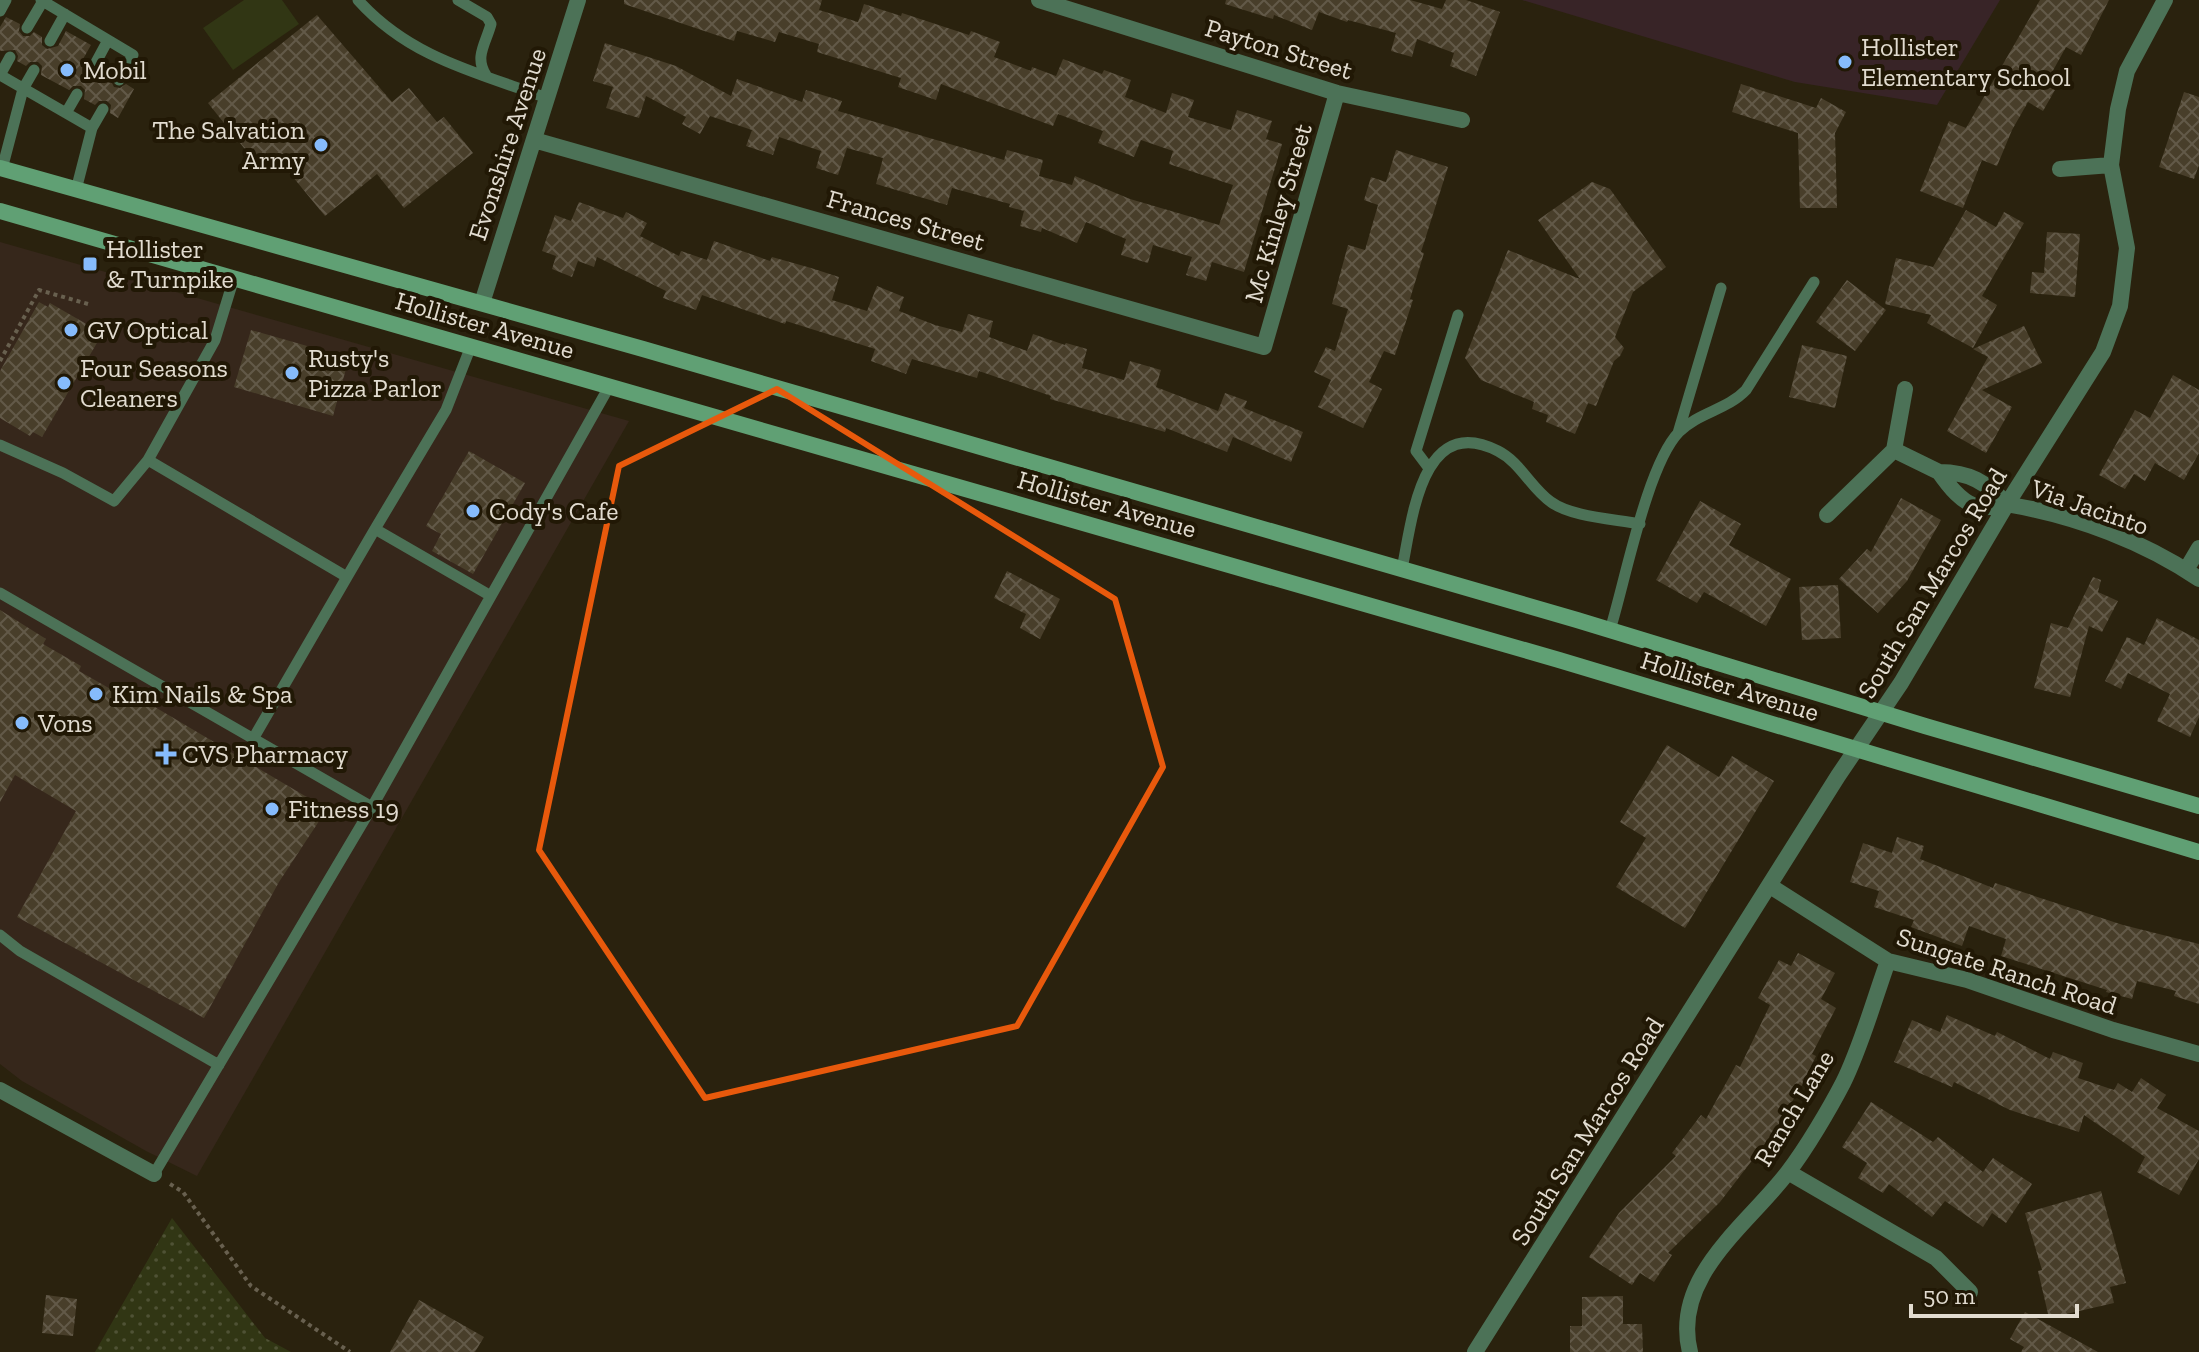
<svg xmlns="http://www.w3.org/2000/svg" width="2199" height="1352" viewBox="0 0 2199 1352" font-family="'Zilla Slab',serif">
<style>
.commercial{fill:#36271b}
.education{fill:#382427}
.green{fill:url(#green-dots)}
.pitch{fill:#313614}
.building{fill:url(#building-cross-hatch)}
.lines{fill:none;stroke-linecap:round;stroke-linejoin:round}
.path{stroke:#68604f;stroke-width:4;stroke-dasharray:4 4;stroke-linecap:butt}
.service{stroke:#4c7257;stroke-width:11}
.minor{stroke:#4c7257;stroke-width:16}
.secondary{stroke:#60a074;stroke-width:16}
.marked{fill:none;stroke:#e8590c;stroke-width:6;stroke-linejoin:round}
.poi-dot{fill:#86bbfb;stroke:#211805;stroke-width:3}
.labels{text-anchor:middle;stroke-width:8;stroke-linejoin:round;paint-order:stroke}
.poi-label{font-size:26px;fill:#e2dcd0;stroke:#211805;text-anchor:start}
.street-label{font-size:26px;fill:#e2dcd0;stroke:#211805}
</style>
<defs>
<pattern id="green-dots" width="8" height="8" patternUnits="userSpaceOnUse" patternTransform="scale(2)"><rect width="8" height="8" fill="#313614"/><path d="M2 2h.1M6 6h.1" fill="none" stroke="#4f5235" stroke-width="1.8" stroke-linecap="round"/></pattern>
<pattern id="building-cross-hatch" width="8" height="8" patternUnits="userSpaceOnUse" patternTransform="scale(2)"><rect width="8" height="8" fill="#483e2a"/><path d="M0 0l8 8M0 8l8-8" fill="none" stroke="#625948"/></pattern>
</defs>
<rect width="100%" height="100%" fill="#2a220e"/>
<path class="commercial" d="M 0,242 L 629,421 L 197,1176 L 146,1151 L 22,1081 L 0,1064 Z"/>
<path class="education" d="M 1522,0 L 2000,0 L 1937,105 L 1795,82 Z"/>
<path class="green" d="M 172,1218 L 265,1338 L 291,1352 L 95,1352 Z"/>
<path class="pitch" d="M 244,0 L 282,0 L 299,24 L 233,70 L 203,28 Z"/>
<path class="building" d="M 624,0 L 822,0 L 819,10 L 858,22 L 864,4 L 901,16 L 902,13 L 969,35 L 971,31 L 1000,42 L 994,57 L 1031,71 L 1032,67 L 1056,76 L 1063,59 L 1102,74 L 1104,70 L 1131,80 L 1125,97 L 1166,113 L 1172,93 L 1194,100 L 1188,117 L 1231,130 L 1237,110 L 1272,121 L 1266,139 L 1282,144 L 1244,272 L 1212,262 L 1206,281 L 1186,275 L 1192,257 L 1153,245 L 1148,263 L 1121,255 L 1126,239 L 1086,222 L 1077,243 L 1042,228 L 1041,232 L 1020,226 L 1024,211 L 1009,207 L 1010,204 L 952,188 L 947,205 L 876,184 L 883,158 L 847,148 L 838,175 L 816,168 L 821,151 L 779,137 L 773,155 L 746,146 L 752,130 L 710,116 L 700,134 L 682,124 L 686,117 L 646,96 L 639,118 L 606,108 L 613,87 L 593,81 L 605,43 L 676,66 L 731,96 L 737,79 L 802,102 L 806,90 L 842,101 L 838,111 L 1004,160 L 1007,150 L 1043,160 L 1039,176 L 1072,185 L 1075,176 L 1130,199 L 1219,225 L 1233,185 L 1169,164 L 1173,151 L 1141,140 L 1134,157 L 1098,143 L 1103,131 L 1058,114 L 1053,126 L 941,84 L 936,100 L 898,87 L 901,78 L 817,52 L 819,44 L 779,32 L 775,42 L 737,31 L 734,41 L 624,4 Z
M 1226,0 L 1410,0 L 1442,9 L 1446,0 L 1466,0 L 1500,12 L 1476,76 L 1450,66 L 1454,53 L 1417,39 L 1412,57 L 1391,51 L 1396,33 L 1348,20 L 1347,22 L 1319,12 L 1312,30 L 1274,15 L 1273,19 L 1225,4 Z
M 2040,0 L 2109,0 L 2081,55 L 2066,47 L 2045,85 L 2055,90 L 2043,111 L 2028,102 L 2012,130 L 1997,166 L 1982,160 L 1963,208 L 1920,191 L 1949,121 L 1966,128 Z
M 317,15 L 392,102 L 409,88 L 437,122 L 444,117 L 473,153 L 404,208 L 377,174 L 325,216 L 283,165 L 277,171 L 265,156 L 256,163 L 208,103 Z
M 6,17 L 20,24 L 19,31 L 23,36 L 30,36 L 34,32 L 42,37 L 42,45 L 47,49 L 58,46 L 66,31 L 91,45 L 83,59 L 87,62 L 87,71 L 95,74 L 101,70 L 112,76 L 111,81 L 114,87 L 120,88 L 126,84 L 134,89 L 118,118 L 110,113 L 111,105 L 107,101 L 99,101 L 95,105 L 84,99 L 85,90 L 81,86 L 73,86 L 69,90 L 41,75 L 42,66 L 38,62 L 30,62 L 26,66 L 17,61 L 18,56 L 15,50 L 0,51 L 0,27 Z
M 1741,84 L 1816,108 L 1821,98 L 1846,112 L 1835,133 L 1837,208 L 1800,208 L 1798,133 L 1732,112 Z
M 2184,92 L 2199,97 L 2199,165 L 2194,179 L 2159,167 Z
M 1396,150 L 1448,167 L 1421,252 L 1424,253 L 1410,299 L 1413,300 L 1395,355 L 1384,351 L 1369,382 L 1382,389 L 1363,428 L 1318,407 L 1331,380 L 1314,372 L 1326,347 L 1335,351 L 1348,309 L 1332,304 L 1348,245 L 1365,250 L 1378,205 L 1364,200 L 1371,177 L 1386,182 Z
M 1592,182 L 1610,189 L 1666,267 L 1633,292 L 1615,337 L 1624,348 L 1620,356 L 1614,361 L 1596,406 L 1588,403 L 1575,434 L 1546,422 L 1548,415 L 1532,409 L 1534,402 L 1481,380 L 1465,358 L 1508,250 L 1580,279 L 1538,220 Z
M 579,202 L 623,218 L 626,212 L 647,223 L 640,236 L 679,256 L 681,251 L 707,260 L 714,241 L 770,261 L 772,257 L 811,268 L 839,277 L 832,300 L 867,311 L 877,286 L 904,297 L 899,311 L 935,325 L 962,332 L 968,314 L 993,321 L 989,337 L 1027,351 L 1033,334 L 1065,345 L 1066,343 L 1087,349 L 1082,368 L 1124,380 L 1130,361 L 1161,370 L 1156,387 L 1218,411 L 1225,393 L 1247,401 L 1244,408 L 1303,432 L 1291,462 L 1233,437 L 1227,452 L 1166,428 L 1165,432 L 1050,399 L 1051,396 L 979,371 L 977,378 L 912,359 L 906,374 L 871,361 L 875,349 L 786,321 L 785,324 L 702,295 L 696,310 L 663,298 L 666,291 L 597,257 L 594,267 L 578,261 L 572,277 L 552,269 L 556,256 L 542,251 L 555,215 L 571,221 Z
M 1966,210 L 1996,227 L 2004,212 L 2024,223 L 1982,296 L 1997,305 L 1973,348 L 1927,323 L 1931,315 L 1885,304 L 1896,258 L 1933,267 Z
M 2047,232 L 2080,234 L 2075,297 L 2030,293 L 2032,272 L 2044,273 Z
M 1847,280 L 1886,310 L 1855,351 L 1816,322 Z
M 39,302 L 48,307 L 50,303 L 95,329 L 93,332 L 101,336 L 42,437 L 33,432 L 30,436 L 0,418 L 0,371 Z
M 2024,326 L 2042,363 L 1982,390 L 2012,407 L 1986,453 L 1947,431 L 1988,357 L 1973,349 Z
M 251,330 L 349,358 L 333,416 L 234,387 Z
M 1802,345 L 1847,356 L 1835,408 L 1789,397 Z
M 2173,375 L 2199,390 L 2199,453 L 2184,480 L 2155,463 L 2145,481 L 2134,474 L 2125,489 L 2099,475 L 2135,410 L 2150,418 Z
M 469,451 L 525,483 L 473,574 L 432,551 L 441,534 L 426,526 Z
M 1901,498 L 1941,520 L 1907,581 L 1878,613 L 1839,579 L 1867,549 L 1871,552 Z
M 1700,501 L 1741,524 L 1729,545 L 1791,579 L 1766,626 L 1704,592 L 1697,603 L 1656,580 Z
M 1007,571 L 1060,599 L 1040,639 L 1020,628 L 1026,614 L 994,598 Z
M 2093,577 L 2101,580 L 2098,592 L 2118,601 L 2102,632 L 2089,626 L 2070,697 L 2034,688 L 2051,623 L 2068,628 Z
M 1838,585 L 1841,638 L 1802,640 L 1799,587 Z
M 0,610 L 46,639 L 43,644 L 81,666 L 79,671 L 135,703 L 138,697 L 327,809 L 279,882 L 204,1018 L 17,917 L 76,811 L 15,775 L 0,802 Z
M 2157,618 L 2199,640 L 2199,717 L 2190,737 L 2157,721 L 2170,694 L 2128,673 L 2121,689 L 2105,681 L 2127,637 L 2144,645 Z
M 1667,745 L 1719,777 L 1732,756 L 1774,781 L 1685,928 L 1616,887 L 1646,838 L 1620,822 Z
M 1897,837 L 1924,846 L 1920,859 L 1993,888 L 1995,883 L 2123,925 L 2199,944 L 2199,1004 L 2174,996 L 2176,991 L 2137,981 L 2132,999 L 2106,992 L 2107,990 L 2001,956 L 2006,939 L 1969,926 L 1962,946 L 1911,927 L 1914,920 L 1874,907 L 1879,891 L 1850,882 L 1863,843 L 1892,853 Z
M 1798,953 L 1835,973 L 1821,999 L 1836,1008 L 1812,1054 L 1816,1056 L 1802,1085 L 1774,1132 L 1720,1202 L 1668,1253 L 1672,1255 L 1654,1282 L 1640,1273 L 1632,1285 L 1589,1257 L 1619,1213 L 1676,1156 L 1672,1153 L 1701,1115 L 1706,1119 L 1736,1065 L 1740,1067 L 1770,1005 L 1758,998 L 1779,960 L 1791,966 Z
M 1947,1015 L 1995,1036 L 1997,1032 L 2050,1059 L 2053,1052 L 2083,1063 L 2078,1078 L 2114,1090 L 2118,1083 L 2132,1092 L 2141,1078 L 2166,1095 L 2157,1108 L 2199,1131 L 2199,1159 L 2179,1195 L 2137,1172 L 2145,1157 L 2084,1115 L 2079,1132 L 2010,1110 L 1954,1082 L 1952,1087 L 1894,1062 L 1912,1020 L 1940,1032 Z
M 1871,1102 L 1933,1142 L 1938,1137 L 1983,1172 L 1993,1158 L 2032,1184 L 2006,1223 L 1992,1213 L 1983,1227 L 1945,1201 L 1932,1217 L 1889,1184 L 1883,1193 L 1858,1178 L 1867,1163 L 1842,1147 Z
M 2101,1191 L 2126,1283 L 2110,1287 L 2114,1303 L 2049,1318 L 2038,1271 L 2042,1270 L 2025,1213 Z
M 46,1295 L 77,1299 L 73,1336 L 42,1333 Z
M 1623,1296 L 1623,1324 L 1642,1324 L 1643,1352 L 1570,1352 L 1570,1326 L 1582,1326 L 1582,1297 Z
M 419,1300 L 484,1337 L 475,1352 L 390,1352 Z
M 2025,1312 L 2067,1335 L 2098,1352 L 2021,1352 L 2024,1347 L 2010,1339 Z"/>
<g class="lines">
<path class="path" d="M 0,361 L 39,290 L 88,304
M 170,1184 L 183,1192 L 251,1286 L 350,1352"/>
<path class="service" d="M 41,0 L 133,55 L 119,80
M 358,0 C 410,58 478,73 547,98
M 458,0 L 487,17 L 491,24 C 486,43 474,57 486,75
M 0,11 L 6,0
M 27,28 L 43,1
M 50,41 L 65,14
M 94,66 L 108,40
M 0,75 L 92,128
M 0,75 L 10,57
M 66,113 L 77,94
M 2,169 L 23,89 L 34,70
M 76,190 L 92,128 L 103,109
M 234,278 L 215,340 L 148,460 L 347,577 L 253,739
M 1678,433 L 1721,288
M 0,445 L 63,473 L 114,501 L 148,460
M 1428,467 L 1416,451 L 1458,315
M 375,529 L 446,410 L 471,346
M 1402,569 C 1412,521 1421,412 1498,451 C 1520,462 1531,488 1551,502 C 1571,517 1615,519 1640,524
M 347,577 L 375,529 L 491,596
M 0,593 L 372,807
M 1610,630 C 1625,582 1647,465 1679,432 C 1699,412 1727,410 1746,390 L 1814,282
M 0,935 L 20,951 L 219,1065
M 154,1174 L 372,807 L 610,385"/>
<path class="minor" d="M 1039,0 L 1337,93 L 1462,120
M 534,140 L 1264,347 L 1337,93
M 2060,169 L 2111,165
M 482,303 L 578,0
M 1905,389 L 1894,450 L 1939,472
M 2007,504 C 1985,482 1970,472 1939,472 C 1948,485 1963,505 1980,507 C 1990,509 2000,503 2011,505 C 2076,516 2145,542 2199,579
M 1827,515 L 1894,450
M 2186,570 L 2199,548
M 1770,886 L 1888,961 L 1967,980 L 2113,1030 L 2199,1054
M 0,1090 L 154,1174
M 1788,1172 L 1936,1258 L 1970,1292
M 1475,1352 L 1838,776 L 1901,683 L 2007,504 L 2103,352 L 2120,306 L 2127,248 L 2111,165 L 2118,109 L 2127,71 L 2165,0
M 1690,1352 C 1671,1276 1749,1224 1788,1172 C 1806,1149 1830,1108 1843,1083 C 1861,1047 1874,1000 1888,961"/>
<path class="secondary" d="M 0,168 L 643,349 L 1577,620 L 1925,726 L 2199,806
M 0,211 L 1559,660 L 2199,852"/>
</g>
<path class="marked" d="M 777,389 L 1115,599 L 1163,767 L 1017,1026 L 705,1098 L 539,850 L 619,466 Z"/>
<g class="poi-dot">
<circle cx="1845" cy="62" r="8"/>
<circle cx="67" cy="70" r="8"/>
<circle cx="321" cy="145" r="8"/>
<rect x="82" y="256" width="16" height="16" rx="4"/>
<circle cx="71" cy="330" r="8"/>
<circle cx="292" cy="373" r="8"/>
<circle cx="64" cy="383" r="8"/>
<circle cx="473" cy="511" r="8"/>
<circle cx="96" cy="694" r="8"/>
<circle cx="22" cy="723" r="8"/>
<path d="M162 742h8v8h8v8h-8v8h-8v-8h-8v-8h8z"/>
<circle cx="272" cy="809" r="8"/>
</g>
<g class="labels">
<g class="poi-label">
<text x="1861" y="56">Hollister<tspan x="1861" dy="30">Elementary School</tspan></text>
<text x="83" y="79">Mobil</text>
<text x="305" y="139" text-anchor="end">The Salvation<tspan x="305" dy="30">Army</tspan></text>
<text x="106" y="258">Hollister<tspan x="106" dy="30">&amp; Turnpike</tspan></text>
<text x="87" y="339">GV Optical</text>
<text x="308" y="367">Rusty's<tspan x="308" dy="30">Pizza Parlor</tspan></text>
<text x="80" y="377">Four Seasons<tspan x="80" dy="30">Cleaners</tspan></text>
<text x="489" y="520">Cody's Cafe</text>
<text x="112" y="703">Kim Nails &amp; Spa</text>
<text x="38" y="732">Vons</text>
<text x="182" y="763">CVS Pharmacy</text>
<text x="288" y="818">Fitness 19</text>
</g>
<g class="street-label">
<text transform="translate(1279 49) rotate(17)" y="9">Payton Street</text>
<text transform="translate(507 144) rotate(-72)" y="9">Evonshire Avenue</text>
<text transform="translate(1278 213) rotate(-74)" y="9">Mc Kinley Street</text>
<text transform="translate(906 220) rotate(16)" y="9">Frances Street</text>
<text transform="translate(485 325) rotate(16)" y="9">Hollister Avenue</text>
<text transform="translate(1107 504) rotate(16)" y="9">Hollister Avenue</text>
<text transform="translate(2090 507) rotate(19)" y="9">Via Jacinto</text>
<text transform="translate(1932 583) rotate(-59)" y="9">South San Marcos Road</text>
<text transform="translate(1730 686) rotate(17)" y="9">Hollister Avenue</text>
<text transform="translate(2007 971) rotate(18)" y="9">Sungate Ranch Road</text>
<text transform="translate(1794 1108) rotate(-59)" y="9">Ranch Lane</text>
<text transform="translate(1587 1131) rotate(-58)" y="9">South San Marcos Road</text>
</g>
</g>
<path d="M1911 1304v12h166v-12" fill="none" stroke="#e2dcd0" stroke-width="4"/>
<text x="1923" y="1304" font-size="24" fill="#e2dcd0" stroke="#211805" stroke-width="6" paint-order="stroke">50 m</text>
</svg>
